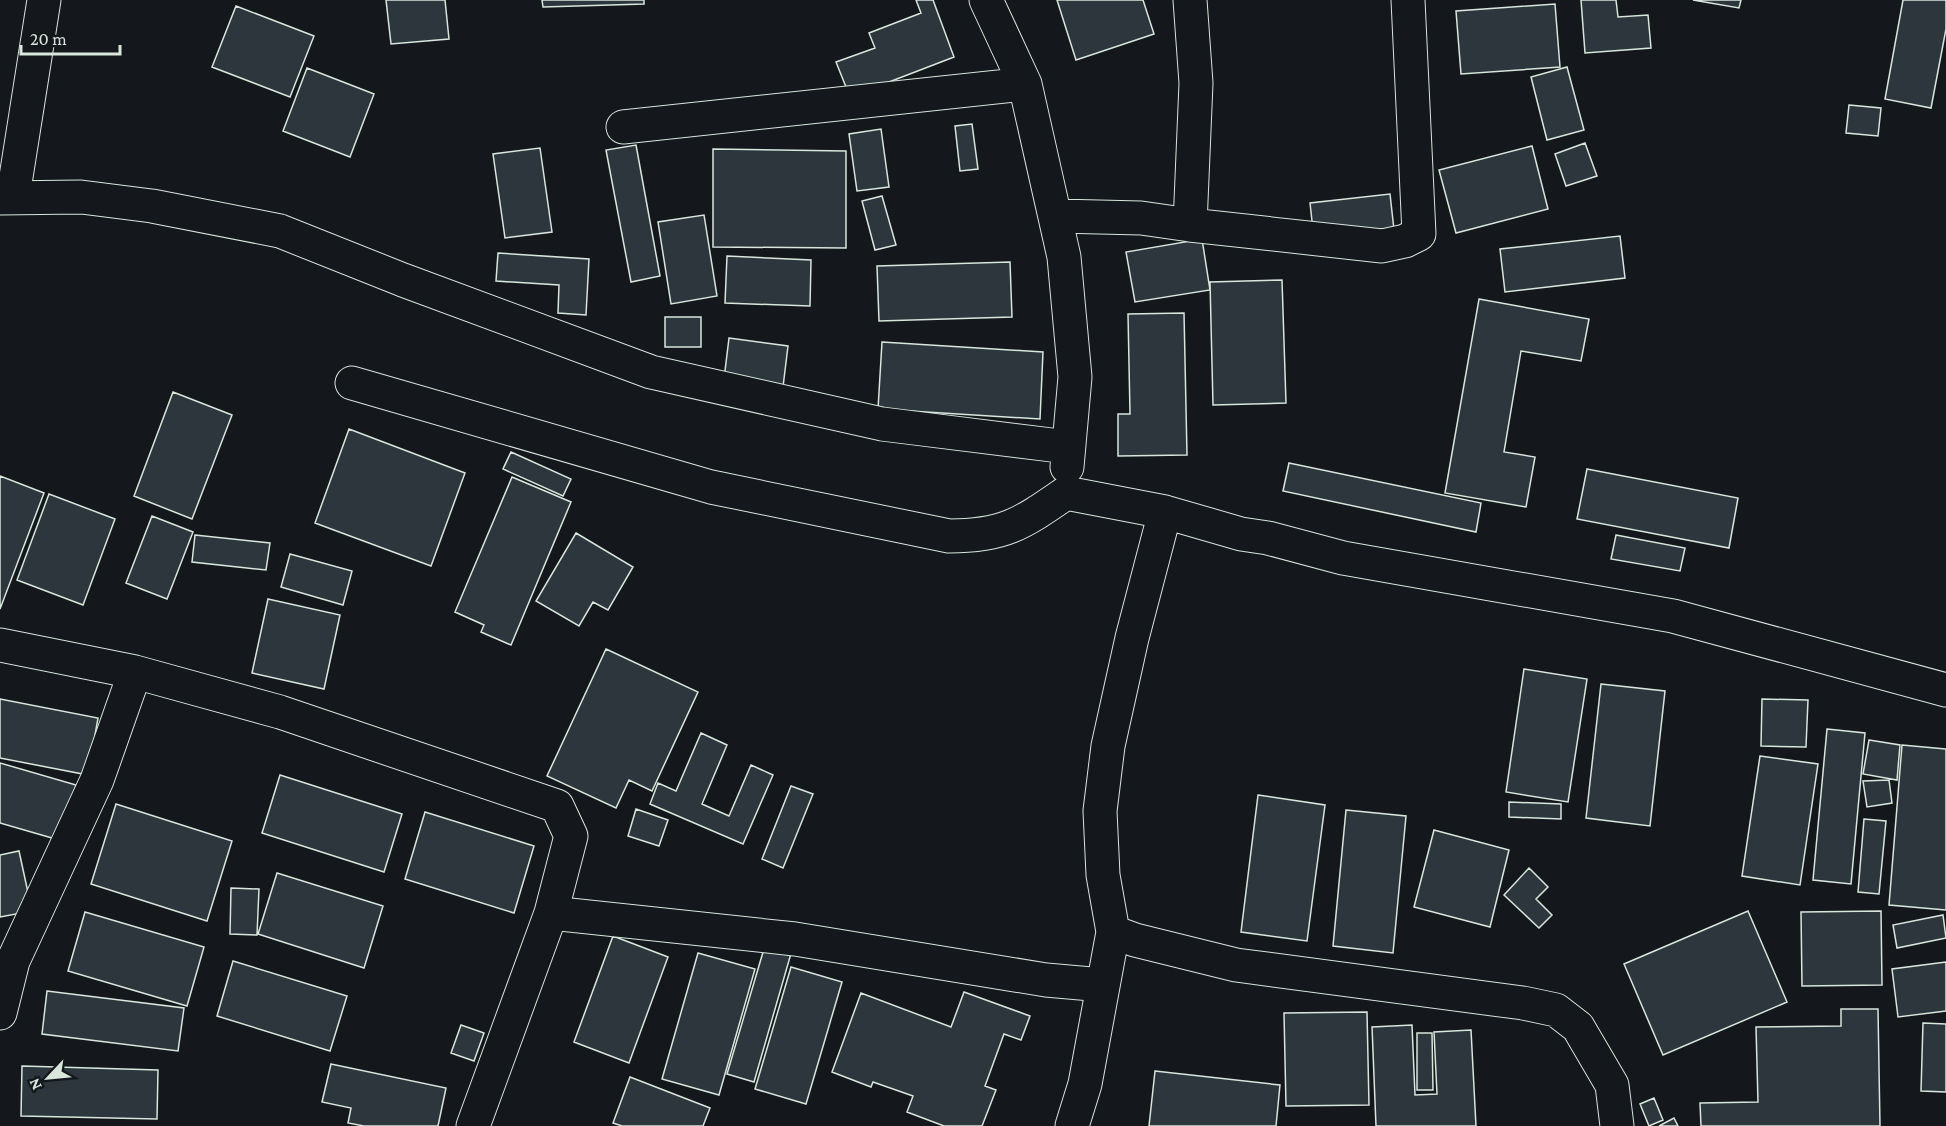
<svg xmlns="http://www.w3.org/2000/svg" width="1946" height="1126" viewBox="0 0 1946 1126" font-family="'Crimson Pro',serif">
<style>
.building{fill:#2c363c;stroke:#d8e6dc;stroke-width:1.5}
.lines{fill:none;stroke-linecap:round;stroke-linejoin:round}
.minor-casing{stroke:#d8e6dc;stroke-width:35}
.minor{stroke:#14181c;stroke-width:33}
</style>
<rect width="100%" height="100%" fill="#14181c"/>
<path class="building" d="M 386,0 L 445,0 L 449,39 L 391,44 Z
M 542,0 L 644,0 L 644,4 L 543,7 Z
M 916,0 L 933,0 L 954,57 L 850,97 L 836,62 L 875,48 L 869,33 L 921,13 Z
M 1057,0 L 1143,0 L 1154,34 L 1076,60 Z
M 1581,0 L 1616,0 L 1618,17 L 1648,15 L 1651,48 L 1585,53 Z
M 1693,0 L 1741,0 L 1739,8 Z
M 1903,0 L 1946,0 L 1946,29 L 1931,108 L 1885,99 Z
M 1555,4 L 1560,67 L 1461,74 L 1456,11 Z
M 236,6 L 314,36 L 290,97 L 212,67 Z
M 1567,67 L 1584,130 L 1547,140 L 1531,77 Z
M 307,68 L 374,94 L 350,157 L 283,131 Z
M 1849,105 L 1881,108 L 1878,136 L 1846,133 Z
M 972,124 L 978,169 L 960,171 L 955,126 Z
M 881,129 L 889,187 L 857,191 L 849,134 Z
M 1585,143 L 1597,176 L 1566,186 L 1555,154 Z
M 636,145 L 660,276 L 631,282 L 606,150 Z
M 1532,146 L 1548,209 L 1456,233 L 1439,170 Z
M 540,148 L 552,232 L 505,238 L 493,154 Z
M 713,149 L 846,151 L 846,248 L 713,247 Z
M 1390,194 L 1394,230 L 1314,239 L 1310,203 Z
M 882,196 L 896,245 L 875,250 L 862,201 Z
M 704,215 L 717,296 L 671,304 L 658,222 Z
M 1620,236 L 1625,278 L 1505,292 L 1500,249 Z
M 1202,239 L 1210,290 L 1135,302 L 1126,252 Z
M 498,253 L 589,259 L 586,315 L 558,313 L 559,285 L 496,281 Z
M 727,256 L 811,260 L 810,306 L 725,303 Z
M 1010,262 L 1012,317 L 879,321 L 877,266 Z
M 1282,280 L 1286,403 L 1213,405 L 1210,282 Z
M 1479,299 L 1589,319 L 1581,361 L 1521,351 L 1504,452 L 1535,457 L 1526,507 L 1445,493 Z
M 1184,313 L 1187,455 L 1118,456 L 1118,414 L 1130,414 L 1128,314 Z
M 665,317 L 701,317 L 701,347 L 665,347 Z
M 729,338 L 788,346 L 783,387 L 724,379 Z
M 882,342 L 1043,352 L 1040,419 L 878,409 Z
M 173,392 L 232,415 L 192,519 L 134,496 Z
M 349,429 L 465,473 L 431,566 L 315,523 Z
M 511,452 L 571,479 L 563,496 L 503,469 Z
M 1289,463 L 1481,503 L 1476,532 L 1283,491 Z
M 1587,469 L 1738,498 L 1729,548 L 1577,519 Z
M 0,476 L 44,493 L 0,609 Z
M 512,477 L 571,502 L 511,645 L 481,632 L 484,625 L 455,612 Z
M 49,494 L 115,519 L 83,605 L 17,580 Z
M 152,516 L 193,532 L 167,599 L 126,583 Z
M 576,533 L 633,567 L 608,610 L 593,602 L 579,626 L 536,601 Z
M 195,535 L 270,543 L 266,570 L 192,562 Z
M 1616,535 L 1685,548 L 1680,571 L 1611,559 Z
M 290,554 L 352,571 L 343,605 L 281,587 Z
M 268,599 L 340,615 L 324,689 L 252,673 Z
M 606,649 L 698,692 L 652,791 L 629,780 L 616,808 L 547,776 Z
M 1524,669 L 1587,679 L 1568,802 L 1506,792 Z
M 1601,684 L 1665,691 L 1650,826 L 1586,818 Z
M 0,699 L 98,718 L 88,775 L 0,758 Z
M 1762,699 L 1808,700 L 1806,747 L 1761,746 Z
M 1827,729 L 1865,733 L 1851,884 L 1813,880 Z
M 701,733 L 727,745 L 702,804 L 729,816 L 751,765 L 773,775 L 743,844 L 650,804 L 658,783 L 676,791 Z
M 1869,740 L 1900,745 L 1897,780 L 1863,774 Z
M 1902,745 L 1946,749 L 1946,910 L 1889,905 Z
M 1760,756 L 1818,764 L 1800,885 L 1742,876 Z
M 0,763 L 76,785 L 59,840 L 0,823 Z
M 280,775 L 402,814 L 384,872 L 262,833 Z
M 1889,780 L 1892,803 L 1867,807 L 1863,781 Z
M 791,786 L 813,794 L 783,868 L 762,859 Z
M 1258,795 L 1325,805 L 1307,941 L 1241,932 Z
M 1509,802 L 1561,804 L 1561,819 L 1509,817 Z
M 116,804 L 232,841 L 207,921 L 91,884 Z
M 636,809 L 668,820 L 659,846 L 628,836 Z
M 1346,810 L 1406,816 L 1393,953 L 1333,946 Z
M 425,812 L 534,846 L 514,913 L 405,879 Z
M 1864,819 L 1886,821 L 1879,894 L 1858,892 Z
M 1434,830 L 1509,850 L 1490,927 L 1414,907 Z
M 19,851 L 32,911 L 0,917 L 0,855 Z
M 1529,868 L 1548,887 L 1536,899 L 1552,915 L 1539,928 L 1504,895 Z
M 277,873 L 383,906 L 364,968 L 258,934 Z
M 231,888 L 259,889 L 257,935 L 230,934 Z
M 1748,911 L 1787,1002 L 1663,1055 L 1624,964 Z
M 1881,911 L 1882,985 L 1802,986 L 1801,912 Z
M 85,912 L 204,947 L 187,1006 L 68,971 Z
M 1943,915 L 1946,938 L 1897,948 L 1893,925 Z
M 613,936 L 668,957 L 629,1063 L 574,1042 Z
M 766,942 L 792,950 L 754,1082 L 727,1074 Z
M 698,953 L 755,969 L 719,1095 L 662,1079 Z
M 233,961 L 347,996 L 330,1051 L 217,1016 Z
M 1946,962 L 1946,1011 L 1898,1017 L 1892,969 Z
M 791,967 L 842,982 L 806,1104 L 755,1089 Z
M 47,991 L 184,1008 L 178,1051 L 42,1034 Z
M 964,992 L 1030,1016 L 1021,1040 L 1004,1034 L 985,1086 L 996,1090 L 982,1126 L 944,1126 L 907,1112 L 913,1096 L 873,1082 L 871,1087 L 832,1072 L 861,993 L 951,1027 Z
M 1841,1009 L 1878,1009 L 1880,1126 L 1701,1126 L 1700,1103 L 1758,1102 L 1756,1027 L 1841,1026 Z
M 1367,1012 L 1369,1105 L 1286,1106 L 1284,1013 Z
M 1923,1023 L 1946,1024 L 1946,1092 L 1921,1091 Z
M 461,1025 L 484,1033 L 474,1061 L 451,1053 Z
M 1412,1025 L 1415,1095 L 1437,1094 L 1434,1032 L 1471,1030 L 1476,1126 L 1376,1126 L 1372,1027 Z
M 1417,1033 L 1432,1033 L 1433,1090 L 1417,1090 Z
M 331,1064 L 446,1088 L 438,1126 L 364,1126 L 348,1123 L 351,1108 L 322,1102 Z
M 22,1066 L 158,1070 L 157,1119 L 21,1116 Z
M 1155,1071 L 1280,1085 L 1276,1126 L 1149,1126 Z
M 630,1077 L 710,1108 L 703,1126 L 622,1126 L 613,1123 Z
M 1654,1098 L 1663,1120 L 1649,1126 L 1640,1104 Z
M 1674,1118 L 1678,1126 L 1659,1126 Z"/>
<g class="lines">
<defs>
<path id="minor" d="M 986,0 L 1025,84 L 1064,257 L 1075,377 L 1067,467
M 623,127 L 1025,84
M 13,196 L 44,0
M 0,198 L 81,197 L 152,206 L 280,231 L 403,280 L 651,372 L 882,424 L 1068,447
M 1057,216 L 1141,218 L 1190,225 L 1196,83 L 1190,0
M 1190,225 L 1382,246 L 1405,241 L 1419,234 L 1408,0
M 352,383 L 711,487 L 949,536 C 1004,536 1021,524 1066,493 L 1165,512 L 1241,534 L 1268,538 L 1343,558 L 1673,616 L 1946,690
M 0,645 L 135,672 L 280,712 L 557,806 L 571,836 L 551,913 L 473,1126
M 551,913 L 795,939 L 1046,980 L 1103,985
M 1113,932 L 1135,940 L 1236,965 L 1523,1003 L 1556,1010 L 1578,1027 L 1612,1085 L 1617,1126
M 0,1013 L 13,961 L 97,780 L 135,672
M 1072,1126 L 1085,1084 L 1113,932 L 1103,875 L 1100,811 L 1108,746 L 1132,638 L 1165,512"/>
</defs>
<use href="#minor" class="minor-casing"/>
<use href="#minor" class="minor"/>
</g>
<g transform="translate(48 1078) rotate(244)" stroke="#14181c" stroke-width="4.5" paint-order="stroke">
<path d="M0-4.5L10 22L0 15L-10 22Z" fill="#d8e6dc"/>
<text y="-9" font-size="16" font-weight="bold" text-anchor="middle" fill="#d8e6dc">N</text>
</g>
<path d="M21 45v9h99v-9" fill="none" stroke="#d8e6dc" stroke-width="3"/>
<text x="30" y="45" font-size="18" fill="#d8e6dc" stroke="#14181c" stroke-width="4.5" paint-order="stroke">20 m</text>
</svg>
